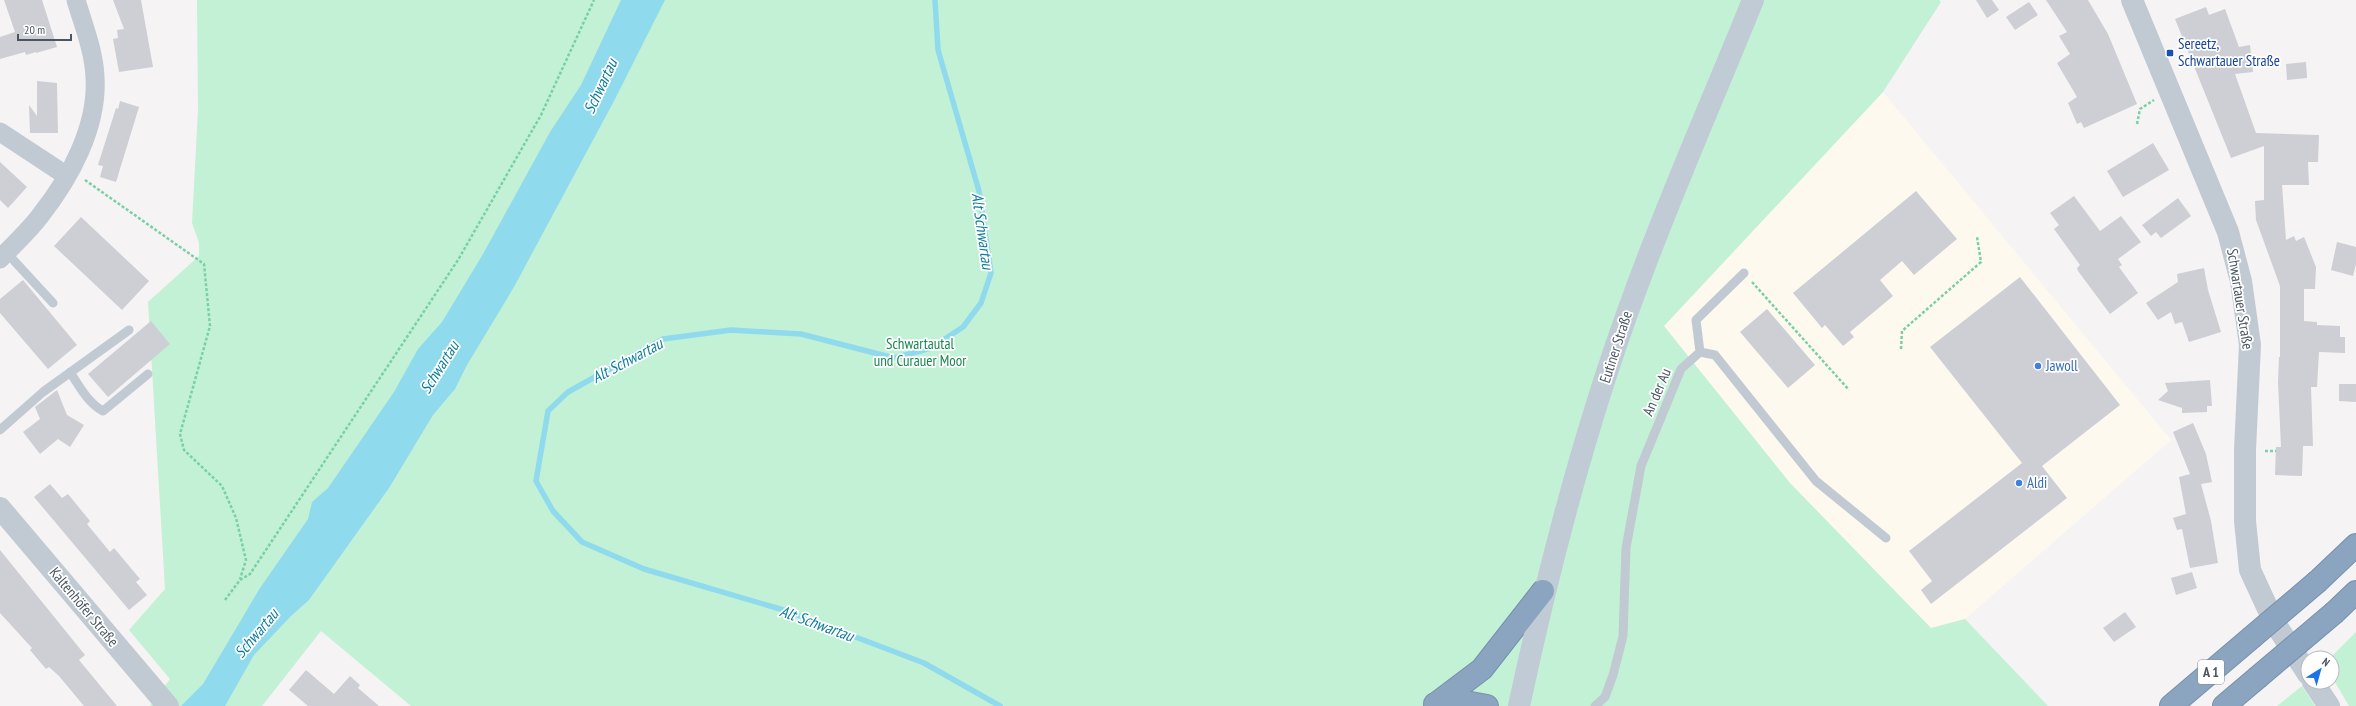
<svg xmlns="http://www.w3.org/2000/svg" width="2356" height="706" viewBox="0 0 2356 706" font-family="'PT Sans Narrow',sans-serif">
<style>
.commercial{fill:#fdf9ef}
.green{fill:#c3f1d5}
.water{fill:#90daee}
.lines{fill:none;stroke-linecap:round;stroke-linejoin:round}
.stream{stroke:#90daee;stroke-width:5.5}
.building{fill:#cdcfd5}
.motorway-casing{stroke:#7690ad;stroke-width:24}
.path{stroke:#7ad0a6;stroke-width:2.5;stroke-dasharray:3 2;stroke-linecap:butt}
.service{stroke:#c1cad2;stroke-width:9}
.minor{stroke:#c1cad2;stroke-width:19}
.tertiary{stroke:#c1cad2;stroke-width:22}
.secondary{stroke:#c1cbd6;stroke-width:22}
.motorway{stroke:#8ba5c1;stroke-width:22}
.motorway-bridge-casing{stroke:#7690ad;stroke-width:24;stroke-linecap:butt}
.motorway-bridge{stroke:#8ba5c1;stroke-width:22}
.transit-dot{fill:#1a4fb4;stroke:#fff;stroke-width:1.5}
.shop-dot{fill:#3f7fe0;stroke:#fff;stroke-width:1.5}
.labels{text-anchor:middle;stroke-width:3.5;stroke-linejoin:round;paint-order:stroke}
.shield{fill:#fff;stroke:#808990;stroke-width:1}
.shield-label{font-size:14px;font-weight:bold;fill:#4a5661}
.transit-label{font-size:15px;fill:#164399;stroke:#fff;text-anchor:start}
.street-label{font-size:15px;fill:#4a5661;stroke:#fff}
.park-label{font-size:15px;fill:#17864f;stroke:#fff}
.shop-label{font-size:15px;fill:#366cbe;stroke:#fff;text-anchor:start}
.water-label{font-size:16px;font-style:italic;fill:#0c7c9b;stroke:#fff}
</style>
<rect width="100%" height="100%" fill="#f5f3f3"/>
<path class="commercial" d="M 1883,92 L 2171,440 L 1965,619 L 1931,628 L 1790,483 L 1664,326 Z"/>
<path class="green" d="M 197,0 L 1939,0 L 1941,2 L 1883,92 L 1664,326 L 1790,483 L 1931,628 L 1965,619 L 2048,706 L 411,706 L 321,631 L 262,706 L 150,706 L 170,679 L 129,630 L 165,589 L 148,302 L 199,256 L 199,243 L 192,223 L 198,110 Z
M 2356,632 L 2356,706 L 2349,706 L 2332,677 L 2332,658 L 2330,658 Z
M 2302,686 L 2315,706 L 2277,706 Z"/>
<path class="water" d="M 621,0 L 665,0 L 614,101 L 514,287 L 467,365 L 455,389 L 433,415 L 389,488 L 309,600 L 291,616 L 254,655 L 225,706 L 181,706 L 203,684 L 260,588 L 308,519 L 312,502 L 328,488 L 394,392 L 418,349 L 442,322 L 483,254 L 550,132 L 581,85 Z"/>
<g class="lines">
<path class="stream" d="M 935,0 L 938,50 L 979,191 L 991,273 L 981,303 L 963,327 L 931,348 L 894,358 L 801,334 L 731,330 L 663,339 L 568,392 L 548,411 L 536,481 L 553,511 L 582,542 L 644,569 L 787,611 L 924,663 L 1000,706"/>
</g>
<path class="building" d="M 4,0 L 42,0 L 57,47 L 36,53 L 36,52 L 26,55 L 25,52 L 0,59 L 0,37 L 15,32 Z
M 113,0 L 141,0 L 153,67 L 119,72 L 113,39 L 118,38 L 117,30 L 124,29 Z
M 1976,0 L 1992,0 L 1999,10 L 1987,18 Z
M 2046,0 L 2088,0 L 2108,34 L 2137,104 L 2084,128 L 2081,122 L 2077,124 L 2068,103 L 2077,97 L 2057,63 L 2070,54 L 2059,36 L 2067,32 Z
M 2029,2 L 2038,15 L 2015,30 L 2006,17 Z
M 2206,7 L 2209,15 L 2225,9 L 2239,47 L 2250,45 L 2253,72 L 2235,74 L 2256,133 L 2319,135 L 2318,162 L 2308,162 L 2309,185 L 2282,185 L 2286,240 L 2294,236 L 2296,241 L 2304,237 L 2316,267 L 2315,289 L 2304,289 L 2304,321 L 2317,322 L 2317,325 L 2340,326 L 2340,337 L 2345,337 L 2345,353 L 2319,352 L 2317,387 L 2311,387 L 2313,446 L 2303,446 L 2302,476 L 2275,475 L 2276,447 L 2281,447 L 2278,382 L 2279,357 L 2280,357 L 2280,286 L 2256,220 L 2255,201 L 2264,200 L 2264,146 L 2231,158 L 2175,19 Z
M 2306,62 L 2307,78 L 2287,80 L 2286,64 Z
M 37,81 L 57,83 L 58,133 L 30,133 L 29,105 L 37,116 Z
M 120,101 L 139,107 L 116,182 L 100,177 L 103,166 L 98,165 L 116,108 L 118,109 Z
M 2153,143 L 2169,170 L 2123,197 L 2107,171 Z
M 0,162 L 27,187 L 8,208 L 0,200 Z
M 1916,191 L 1957,239 L 1914,275 L 1902,261 L 1880,280 L 1893,296 L 1850,332 L 1854,337 L 1843,346 L 1825,325 L 1822,328 L 1793,293 Z
M 2074,196 L 2100,231 L 2121,216 L 2141,242 L 2118,259 L 2122,265 L 2119,267 L 2138,293 L 2110,314 L 2078,271 L 2077,268 L 2080,265 L 2054,229 L 2059,225 L 2050,213 Z
M 2178,198 L 2191,216 L 2161,238 L 2156,232 L 2151,236 L 2142,225 Z
M 81,217 L 149,281 L 122,310 L 54,246 Z
M 2337,242 L 2356,247 L 2356,264 L 2353,276 L 2331,270 Z
M 2204,268 L 2208,290 L 2221,332 L 2189,342 L 2182,322 L 2175,324 L 2171,312 L 2158,320 L 2146,303 L 2178,282 L 2177,274 Z
M 2020,277 L 2120,405 L 2042,466 L 2067,498 L 1931,604 L 1921,590 L 1932,581 L 1909,551 L 2022,463 L 1930,347 Z
M 23,280 L 77,345 L 48,369 L 0,313 L 0,299 Z
M 1767,309 L 1815,365 L 1788,388 L 1740,332 Z
M 151,321 L 170,344 L 108,397 L 88,374 Z
M 2210,380 L 2212,406 L 2207,406 L 2207,412 L 2182,413 L 2182,408 L 2158,400 L 2168,391 L 2165,383 Z
M 2339,384 L 2356,384 L 2356,402 L 2339,401 Z
M 57,390 L 67,415 L 84,425 L 70,447 L 58,439 L 40,454 L 23,432 L 40,419 L 35,407 Z
M 2193,423 L 2206,454 L 2212,482 L 2201,484 L 2211,521 L 2218,563 L 2190,568 L 2182,529 L 2177,530 L 2173,518 L 2186,514 L 2179,477 L 2190,474 L 2173,432 Z
M 50,484 L 62,498 L 68,494 L 90,521 L 87,524 L 110,552 L 114,548 L 140,579 L 136,582 L 147,595 L 129,610 L 34,497 Z
M 0,550 L 85,655 L 79,660 L 117,706 L 84,706 L 59,676 L 49,667 L 46,669 L 30,650 L 32,648 L 0,613 Z
M 2192,572 L 2197,588 L 2176,595 L 2171,578 Z
M 2125,612 L 2136,627 L 2114,642 L 2103,628 Z
M 306,670 L 334,694 L 350,676 L 360,685 L 358,688 L 379,706 L 308,706 L 289,690 Z"/>
<g class="lines">
<defs>
<path id="motorway" d="M 2318,581 L 2356,545
M 2335,612 L 2356,592
M 1437,703 L 1482,669 L 1543,591
M 1435,704 L 1465,702 L 1487,706
M 2171,706 L 2251,638
M 2224,706 L 2257,678"/>
</defs>
<use href="#motorway" class="motorway-casing"/>
<path class="path" d="M 2137,124 L 2140,109 L 2154,100
M 85,180 L 204,264 L 210,326 L 180,434 L 184,450 L 222,486 L 236,518 L 246,560 L 240,579
M 1752,282 L 1849,390
M 1901,349 L 1902,331 L 1981,262 L 1977,237
M 2265,451 L 2276,451
M 225,600 L 240,580 L 250,574 L 458,260 L 541,115 L 594,0"/>
<path class="service" d="M 6,252 L 53,303
M 1700,352 L 1696,320 L 1744,273
M 70,372 C 79,386 88,403 103,411 L 148,374
M 0,430 L 43,392 L 129,330
M 1595,706 L 1605,697 L 1613,675 L 1623,636 L 1626,548 L 1641,466 L 1681,369 L 1700,352 L 1715,355 L 1816,481 L 1886,538"/>
<path class="minor" d="M 0,132 L 67,176
M 0,259 C 13,245 28,232 40,216 C 70,178 98,127 95,77 C 94,51 83,24 76,0"/>
<path class="tertiary" d="M 2132,0 L 2228,232 L 2241,281 L 2250,345 L 2245,450 L 2245,521 L 2250,570 L 2274,622 L 2308,674
M 0,508 L 168,706
M 2313,682 L 2329,706"/>
<path class="secondary" d="M 1519,706 C 1549,566 1585,426 1635,292 C 1671,193 1714,97 1753,0"/>
<use href="#motorway" class="motorway"/>
<defs>
<path id="motorway-bridge" d="M 2251,638 L 2318,581
M 2257,678 L 2335,612"/>
</defs>
<use href="#motorway-bridge" class="motorway-bridge-casing"/>
<use href="#motorway-bridge" class="motorway-bridge"/>
</g>
<rect class="transit-dot" x="2166" y="49" width="8" height="8" rx="2"/>
<g class="shop-dot">
<circle cx="2038" cy="366" r="4"/>
<circle cx="2019" cy="483" r="4"/>
</g>
<g class="labels">
<rect class="shield" x="2198" y="660" width="26" height="24" rx="3"/>
<g class="shield-label">
<text x="2211" y="677">A 1</text>
</g>
<g class="transit-label">
<text x="2178" y="49">Sereetz,<tspan x="2178" dy="17">Schwartauer Straße</tspan></text>
</g>
<g class="street-label">
<text transform="translate(2240 299) rotate(81)" y="5">Schwartauer Straße</text>
<text transform="translate(1616 347) rotate(-72)" y="5">Eutiner Straße</text>
<text transform="translate(1657 392) rotate(-67)" y="5">An der Au</text>
<text transform="translate(84 607) rotate(50)" y="5">Kaltenhöfer Straße</text>
</g>
<g class="park-label">
<text x="920" y="349">Schwartautal<tspan x="920" dy="17">und Curauer Moor</tspan></text>
</g>
<g class="shop-label">
<text x="2046" y="371">Jawoll</text>
<text x="2027" y="488">Aldi</text>
</g>
<g class="water-label">
<text transform="translate(600 86) rotate(-65)" y="6">Schwartau</text>
<text transform="translate(983 231) rotate(82)" y="6">Alt Schwartau</text>
<text transform="translate(627 360) rotate(-28)" y="6">Alt Schwartau</text>
<text transform="translate(439 367) rotate(-58)" y="6">Schwartau</text>
<text transform="translate(817 623) rotate(20)" y="6">Alt Schwartau</text>
<text transform="translate(256 633) rotate(-50)" y="6">Schwartau</text>
</g>
</g>
<g transform="translate(2320 670) rotate(37)"><circle r="19" fill="#ffffff" stroke="#b7bbc0"/>
<path d="M0-3L7 15L0 10L-7 15Z" fill="#1a73e8"/>
<text y="-6" font-size="11" font-weight="bold" text-anchor="middle" fill="#4a5661">N</text>
</g>
<path d="M18 34v6h53v-6" fill="none" stroke="#4a5661" stroke-width="2"/>
<text x="24" y="34" font-size="12" fill="#4a5661" stroke="#ffffff" stroke-width="3" paint-order="stroke">20 m</text>
</svg>
